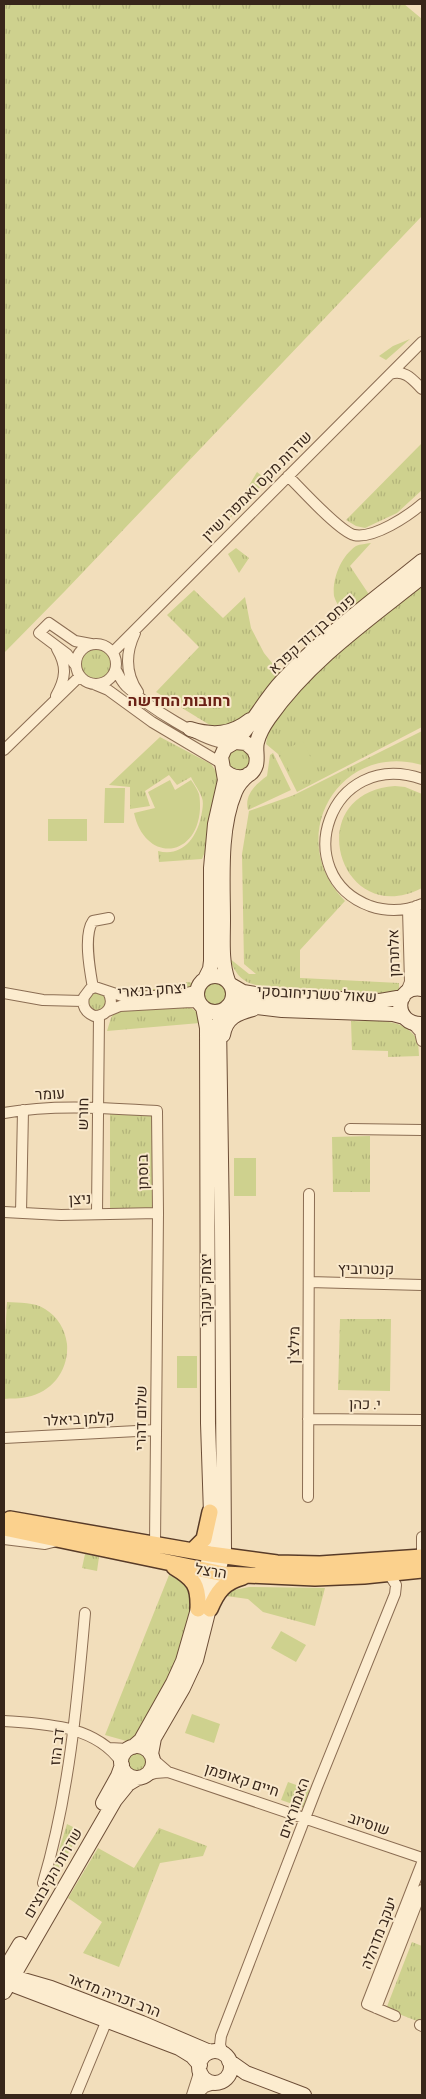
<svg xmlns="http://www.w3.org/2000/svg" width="426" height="2099" viewBox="0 0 426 2099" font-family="Bitter,Heebo,serif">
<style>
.grass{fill:url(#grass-tufts)}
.pitch{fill:#ced18e}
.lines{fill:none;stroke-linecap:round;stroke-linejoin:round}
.street-casing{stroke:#8b6d53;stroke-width:12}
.secondary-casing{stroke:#6d4e37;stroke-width:16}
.primary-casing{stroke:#583b28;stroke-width:18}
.street{stroke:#fceccf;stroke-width:10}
.secondary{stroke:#fceccf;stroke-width:14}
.primary{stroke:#fbd18d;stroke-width:15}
.labels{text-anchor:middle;stroke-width:4;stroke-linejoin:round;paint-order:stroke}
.street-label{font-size:15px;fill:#38261a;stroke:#f9e8cb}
.neighbourhood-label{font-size:16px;font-weight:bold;fill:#6a2015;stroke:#f9e8cb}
</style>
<defs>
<pattern id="grass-tufts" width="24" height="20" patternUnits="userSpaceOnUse" patternTransform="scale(1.25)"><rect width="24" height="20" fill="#ced18e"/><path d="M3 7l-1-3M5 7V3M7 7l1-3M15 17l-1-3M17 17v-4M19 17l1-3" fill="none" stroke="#b2b37a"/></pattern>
</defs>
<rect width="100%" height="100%" fill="#f2debb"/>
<path class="grass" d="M 4,4 L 404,4 L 422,19 L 422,216 L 65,591 L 4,653 Z
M 410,339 L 386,360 L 379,356 L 393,346 Z
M 422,443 L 422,490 L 397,513 L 365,528 L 356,526 L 346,520 Z
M 257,472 L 267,480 L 229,519 Z
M 371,543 L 350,566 L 370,596 L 346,616 C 341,610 336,603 334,596 C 332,579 341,556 356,546 C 360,544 366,544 371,543 Z
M 236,548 L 249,558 L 239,573 L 228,554 Z
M 422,586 L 422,727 L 297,792 L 278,754 L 266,744 L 270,722 L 289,700 L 338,651 Z
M 194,590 L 223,618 L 245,597 L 251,628 L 264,653 L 281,674 C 264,696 245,729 213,727 L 156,692 L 199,647 L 167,615 Z
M79 664a17 17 0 1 1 34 0a17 17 0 1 1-34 0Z
M 422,731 L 422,765 C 338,741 283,839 345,901 L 300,950 L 300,978 L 282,977 L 399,983 L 399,994 L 268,987 C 244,984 238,979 229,958 L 249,974 L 256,974 L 244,964 L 242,854 L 249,811 L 294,795 Z
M 160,737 L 211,764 L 218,774 L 208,844 L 202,859 L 159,862 L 158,851 C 182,857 196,839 201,817 C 202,812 204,803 202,798 C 200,791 194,784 191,777 L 177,785 L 169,775 L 145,791 L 150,806 L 130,809 L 130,787 L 109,785 Z
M 240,747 L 250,753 L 251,765 L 240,773 L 229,768 L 227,755 Z
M 273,753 L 291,790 L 248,810 C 244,795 256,784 267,776 L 270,755 Z
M 395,786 L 405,787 L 422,794 L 422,888 C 339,931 299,793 395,786 Z
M202 993a14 14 0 1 1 28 0a14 14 0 1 1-28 0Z
M 187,982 L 193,983 L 185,993 L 130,995 L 113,988 C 138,988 164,993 187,982 Z
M 100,990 L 108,998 L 103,1012 L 91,1012 L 86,997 L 88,994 Z
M 178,1006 L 190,1007 L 198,1013 L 200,1023 L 107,1031 L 111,1018 L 115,1012 Z
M 351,1021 C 378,1022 401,1016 418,1040 L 419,1056 L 388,1057 L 388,1051 L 352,1050 Z
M 110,1114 L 153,1114 L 153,1208 L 110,1208 Z
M 370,1136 L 370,1192 L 333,1192 L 332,1137 Z
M 7,1302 C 19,1303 35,1302 45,1309 C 58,1317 65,1329 67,1344 C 69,1369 53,1392 27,1397 C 20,1399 11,1398 4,1399 L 4,1353 Z
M 340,1319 L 391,1319 L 390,1391 L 338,1390 Z
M 85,1554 L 99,1557 L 97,1571 L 82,1568 Z
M 169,1575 L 180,1580 L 190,1591 L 192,1610 L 180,1659 L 141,1732 L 130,1742 L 105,1735 Z
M 249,1587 L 325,1588 L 315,1626 L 263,1612 L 248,1599 L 226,1596 L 234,1590 Z
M126 1762a11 11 0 1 1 22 0a11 11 0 1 1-22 0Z
M 288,1782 L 310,1790 L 304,1808 L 281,1800 Z
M 67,1824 L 81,1831 L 41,1900 L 54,1866 Z
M 159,1828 L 207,1846 L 203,1856 L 160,1863 L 119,1967 L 83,1953 L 102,1922 L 68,1898 L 98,1848 L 134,1868 Z
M 412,1942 L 422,1946 L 422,2023 L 386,2009 Z"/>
<path class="pitch" d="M 303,741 L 318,774 L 296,785 L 280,752 Z
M 170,780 L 175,790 L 191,780 C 194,784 197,789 199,794 C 200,798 200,804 200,809 C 197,859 145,863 134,813 L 155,808 L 148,792 Z
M 105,788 L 125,788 L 124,823 L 104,823 Z
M 48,819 L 87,819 L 87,841 L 48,841 Z
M 234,1158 L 256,1158 L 256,1196 L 234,1196 Z
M 177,1356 L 197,1356 L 197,1388 L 177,1388 Z
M 281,1631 L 306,1645 L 296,1662 L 271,1648 Z
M 192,1714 L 220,1724 L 214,1743 L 185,1733 Z"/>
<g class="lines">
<defs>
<path id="street" d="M 390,374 C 405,369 413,380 422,389
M 288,476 C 301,489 339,531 354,535 C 374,539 408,516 422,504
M 135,633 C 125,654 125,673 138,692
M76 664a20 20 0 1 1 40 0a20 20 0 1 1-40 0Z
M 113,652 L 422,342
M 76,666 L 67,654 L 39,633 L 49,623 L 75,641 L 91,644
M 116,670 C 119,676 122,682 126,686 C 146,705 203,743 230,744
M 96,685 L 108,690 L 152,722 L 221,763
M 56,696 C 66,678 67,666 57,649
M 4,750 L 80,676
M 422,779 C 329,747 287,875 370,906 C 388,912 406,911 422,904
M 416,906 L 417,973 L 422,986
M 93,988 C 90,971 83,935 93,921 L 109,918
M 108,992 C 115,1004 108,1016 94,1016 C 85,1012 82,1006 84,997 L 90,989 L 95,987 L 125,997 L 179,995 L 198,990
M 4,993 L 43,1000 L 83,1001
M 405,994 L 410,982 L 408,909
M 108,1011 L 120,1006 L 191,1002 L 200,1003
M 412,1023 L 420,1032 L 422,1041
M 4,1113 C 54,1104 106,1108 157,1111 L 158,1213 L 155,1545
M 350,1129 L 422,1130
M 4,1212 L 61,1215 L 158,1213
M 21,1213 L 23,1110
M 97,1213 L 99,1016
M 309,1282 L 422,1285
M 308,1419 L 422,1420
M 4,1438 L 156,1430
M 308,1497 L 309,1194
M 422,1537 L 422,1559
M 4,1539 L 45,1544 L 57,1541
M 4,1721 C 45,1724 95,1725 121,1762
M 109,1748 L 128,1749
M 153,1759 L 168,1772
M 146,1776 L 155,1773 L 168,1772 L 422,1858
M 43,1883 C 69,1795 77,1705 85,1613
M 376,2008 L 422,1890
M 395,2016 L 367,2004 L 422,1863
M 420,2025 L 422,2026
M 223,2053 L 220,2045 L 221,2036 L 317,1787 L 395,1594 L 396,1585 L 389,1574
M 76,2095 L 107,2020 L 111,2018
M 192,2095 L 200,2070
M 196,2095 L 205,2087 L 217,2083"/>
<path id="secondary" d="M 190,729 C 213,736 231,735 250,720
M 235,742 C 253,724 264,700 282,681 C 324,636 374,600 422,561
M 223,769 C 232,780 251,781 256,765 C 258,757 255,749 257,742 C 259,734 264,725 269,718 C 309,661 368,620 422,577
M197 994a18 18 0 1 1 36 0a18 18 0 1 1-36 0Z
M 205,979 L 210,969 L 211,961 L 211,868 L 215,824 L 225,780 L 221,757 L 225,748 L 235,742 L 246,743 L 254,750 L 256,755
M 228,981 C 221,962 223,940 223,920 C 223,881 219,829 235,792 C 238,784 243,779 249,774
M 231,985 L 243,992 L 261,995 L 380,1001 L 403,997
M 422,989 C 394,984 392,1025 422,1024
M 227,1007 L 239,1005 L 282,1010 L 393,1014 L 404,1017
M 223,1035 C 226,1017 238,1013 253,1009
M121 1762a16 16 0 1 1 32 0a16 16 0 1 1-32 0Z
M 133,1747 L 141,1740 L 173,1683 L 183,1661 L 198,1609 L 212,1544 L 208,1423 L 207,1028 L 203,1007
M 151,1754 L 154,1738 L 183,1688 L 196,1660 L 224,1549 L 222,1227 L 219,1023 L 225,1009
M 103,1803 L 118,1776 L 122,1765
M 4,1971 L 20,1944
M 6,1975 L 51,1988 L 142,2023 L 210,2052
M 16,1986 L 179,2048 L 192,2056 L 200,2065
M 4,1992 L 115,1800 L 128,1784 L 138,1778
M199 2067a16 16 0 1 1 32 0a16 16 0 1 1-32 0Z
M 229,2061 L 246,2073 L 304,2095"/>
<path id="primary" d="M 10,1519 L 210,1554 L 277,1563 L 320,1564 L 422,1557
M 4,1528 L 224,1574 L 315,1578 L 364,1576 L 422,1570
M 192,1551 L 204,1539 L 210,1512
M 174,1567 C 194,1579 199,1585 198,1609
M 210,1609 C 217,1592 224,1582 243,1577"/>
</defs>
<use href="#street" class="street-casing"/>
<use href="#secondary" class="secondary-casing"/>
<use href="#primary" class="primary-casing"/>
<use href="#street" class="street"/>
<use href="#secondary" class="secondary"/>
<use href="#primary" class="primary"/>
</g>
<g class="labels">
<g class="street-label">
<text transform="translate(257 486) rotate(-45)" y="5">שדרות מקס ואמפרו שיין</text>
<text transform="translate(312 634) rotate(-42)" y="5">פנחס בן דוד קפרא</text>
<text transform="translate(394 953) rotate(-92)" y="5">אלתרמן</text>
<text transform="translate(152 990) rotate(-4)" y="5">יצחק בנארי</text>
<text transform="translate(317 994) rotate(3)" y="5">שאול טשרניחובסקי</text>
<text transform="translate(50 1094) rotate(-3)" y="5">עומר</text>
<text transform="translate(83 1114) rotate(-89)" y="5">חורש</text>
<text transform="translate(143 1172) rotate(-91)" y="5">בוסתן</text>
<text transform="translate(80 1199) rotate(-2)" y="5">ניצן</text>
<text transform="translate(366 1269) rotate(1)" y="5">קנטרוביץ</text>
<text transform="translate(206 1290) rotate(-90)" y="5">יצחק יעקובי</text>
<text transform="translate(294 1345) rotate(-89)" y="5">מילצ'ן</text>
<text transform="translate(365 1404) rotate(1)" y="5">י. כהן</text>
<text transform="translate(141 1418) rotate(-89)" y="5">שלום דהרי</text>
<text transform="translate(79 1419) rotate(-3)" y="5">קלמן ביאלר</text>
<text transform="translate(211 1571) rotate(9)" y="5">הרצל</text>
<text transform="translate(57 1747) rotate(-83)" y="5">דב הוז</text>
<text transform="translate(242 1780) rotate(18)" y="5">חיים קאופמן</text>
<text transform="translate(294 1808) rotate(-70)" y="5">האמוראים</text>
<text transform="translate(369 1824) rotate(19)" y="5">שוסיוב</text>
<text transform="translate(53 1873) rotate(-60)" y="5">שדרות הקיבוצים</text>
<text transform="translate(379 1933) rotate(-69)" y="5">יעקב מדהלה</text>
<text transform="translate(114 1995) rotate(21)" y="5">הרב זכריה מדאר</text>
</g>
<g class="neighbourhood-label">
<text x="179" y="706">רחובות החדשה</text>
</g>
</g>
<rect width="426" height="2099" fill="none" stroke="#38261a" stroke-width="10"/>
</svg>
